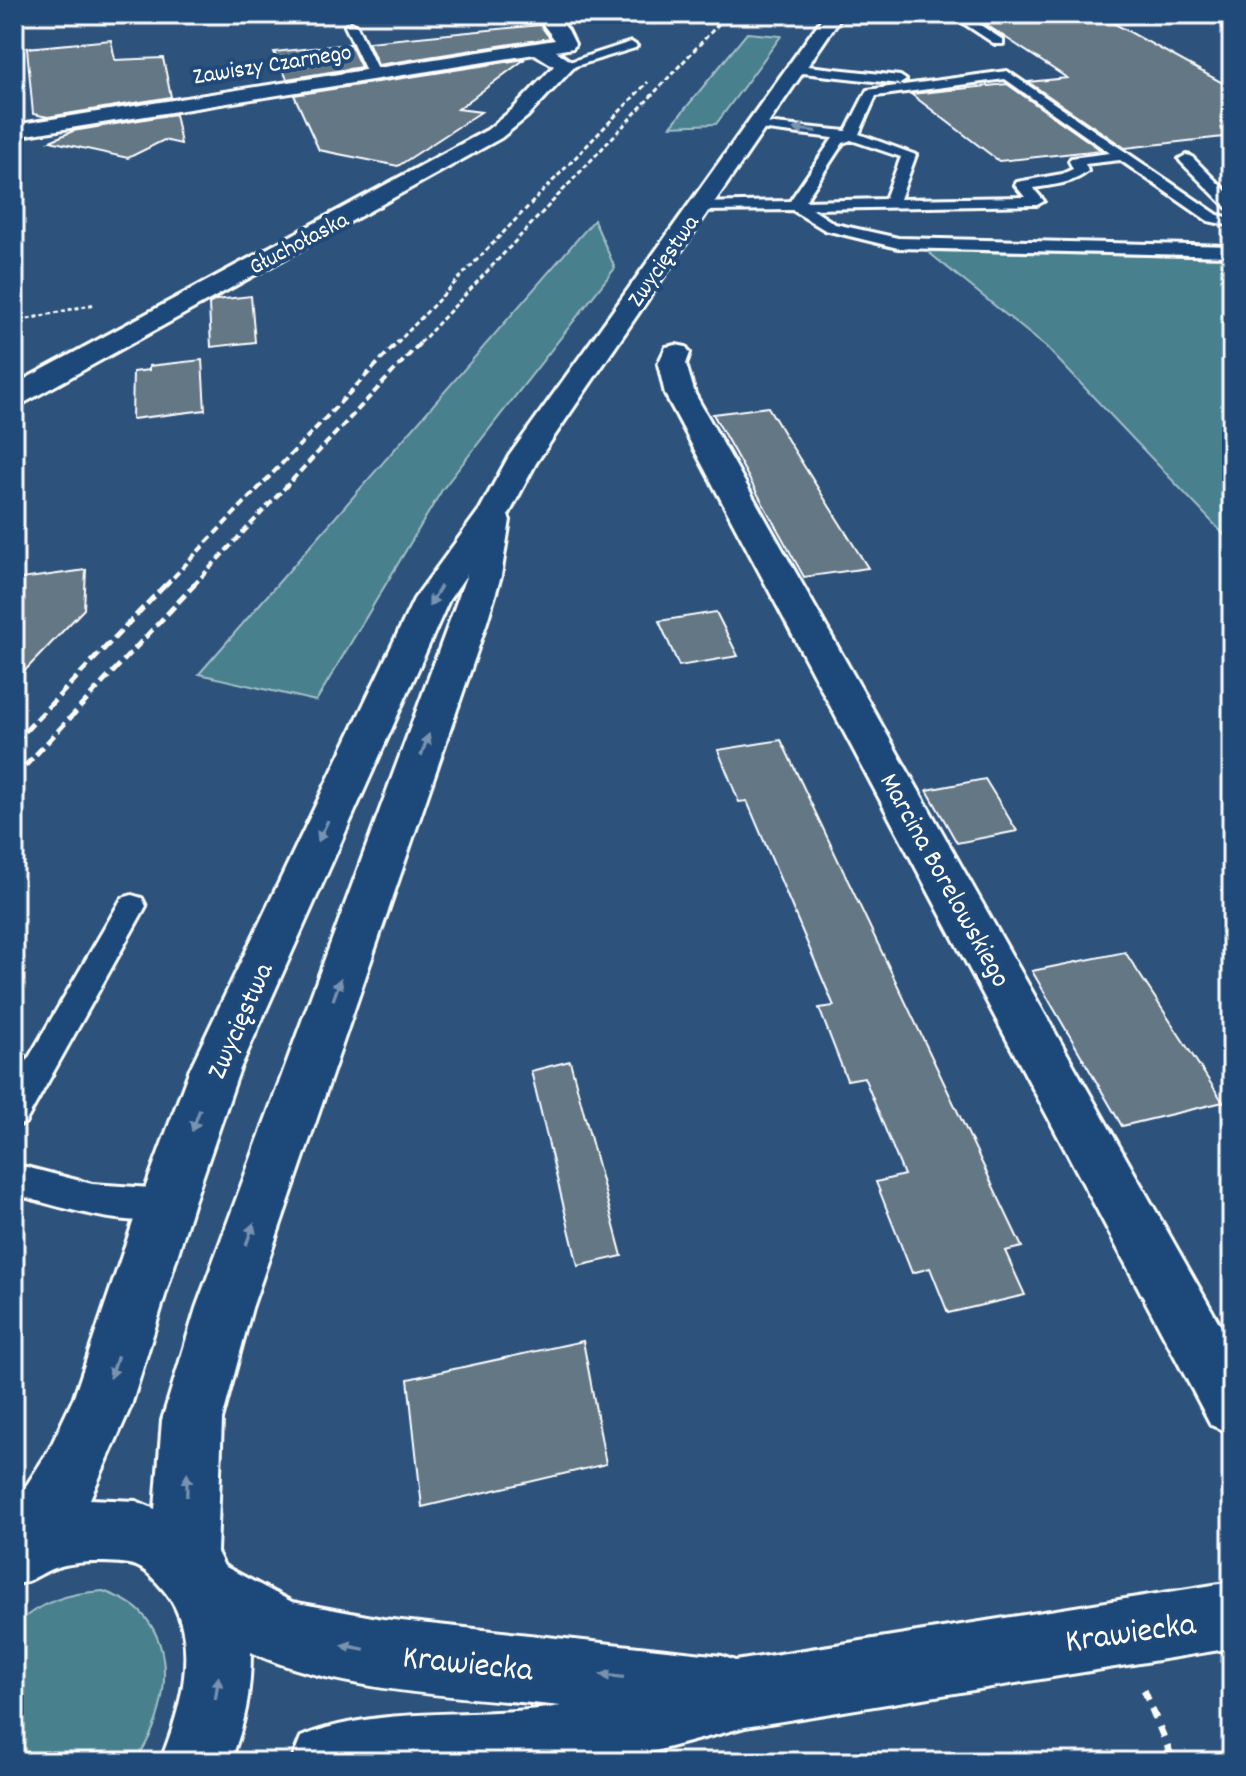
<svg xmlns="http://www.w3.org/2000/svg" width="1246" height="1776" viewBox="0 0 1246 1776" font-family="Dekko,sans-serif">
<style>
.green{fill:#4a808e;stroke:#a4c0c6;stroke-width:2}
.building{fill:#647785;stroke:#fff;stroke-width:2}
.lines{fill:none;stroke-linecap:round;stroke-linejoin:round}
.lane-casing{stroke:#fff;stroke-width:6}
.street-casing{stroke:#fff;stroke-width:6}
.secondary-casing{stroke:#fff;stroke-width:6}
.path-far2{stroke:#fff;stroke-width:2;stroke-dasharray:4 3;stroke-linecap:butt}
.path-far1{stroke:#fff;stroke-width:3;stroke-dasharray:4 3;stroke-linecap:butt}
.path{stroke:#fff;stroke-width:7;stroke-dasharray:11 9;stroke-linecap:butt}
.lane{fill:#1f4a7a;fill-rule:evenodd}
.street{fill:#1f4a7a;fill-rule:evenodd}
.secondary{fill:#1f4a7a;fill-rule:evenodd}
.rail-far2{stroke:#fff;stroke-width:3;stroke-dasharray:5 3;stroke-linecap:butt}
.rail-far1{stroke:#fff;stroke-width:4;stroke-dasharray:8 4;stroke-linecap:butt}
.rail{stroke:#fff;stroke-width:5;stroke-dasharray:11 5;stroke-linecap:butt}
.oneway{fill:#7992af}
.labels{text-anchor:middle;stroke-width:8;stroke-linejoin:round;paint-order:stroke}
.far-street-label{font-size:24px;fill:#fff;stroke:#1f4a7a}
.street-label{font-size:28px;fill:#fff;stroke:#1f4a7a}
.near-street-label{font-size:34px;fill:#fff;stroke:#1f4a7a}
</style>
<rect width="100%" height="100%" fill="#2d537c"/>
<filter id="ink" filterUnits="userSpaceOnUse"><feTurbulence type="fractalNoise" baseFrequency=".0125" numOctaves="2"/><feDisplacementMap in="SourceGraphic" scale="16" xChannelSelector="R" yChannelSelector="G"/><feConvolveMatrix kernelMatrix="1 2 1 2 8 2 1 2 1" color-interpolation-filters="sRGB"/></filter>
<g filter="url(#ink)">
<path class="green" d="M 747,33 L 781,36 L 716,124 L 671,126 Z
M 594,220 L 615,268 L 442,490 L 316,701 L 199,674 Z
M 927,251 L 1232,258 L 1232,543 L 1046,347 Z
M 103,1591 C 119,1597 135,1604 145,1617 C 178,1657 164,1724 134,1762 L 14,1762 L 14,1626 C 40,1602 68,1593 103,1591 Z"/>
<path class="building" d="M 1069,14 L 1097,14 L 1232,88 L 1232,136 L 1125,148 L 1028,82 L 1067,78 L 982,22 Z
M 540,25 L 550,38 L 378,65 L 368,42 Z
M 111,40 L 115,60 L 163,58 L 171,97 L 48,117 L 33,114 L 27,48 Z
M 350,44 L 361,67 L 287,79 L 274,52 Z
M 525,59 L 458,109 L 481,112 L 398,166 L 319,150 L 294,95 Z
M 1007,84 L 1101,150 L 999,161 L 911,94 Z
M 175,114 L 181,144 L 164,140 L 128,158 L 50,141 L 73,131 Z
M 251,296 L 255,342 L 211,347 L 209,304 L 216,300 Z
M 202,360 L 205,410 L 132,419 L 133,372 L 149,370 L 149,366 Z
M 768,407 L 789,442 L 868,568 L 804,577 L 713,414 Z
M 86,570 L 84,609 L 14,682 L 14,580 Z
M 716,612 L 738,656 L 679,666 L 659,621 Z
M 781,740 L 1022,1247 L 1005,1251 L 1025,1295 L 948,1313 L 930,1268 L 912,1273 L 876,1182 L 904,1175 L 864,1077 L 847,1080 L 819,1008 L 834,1006 L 747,801 L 739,802 L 718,750 Z
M 985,779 L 1017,831 L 957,843 L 927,790 Z
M 1125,952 L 1223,1102 L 1122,1126 L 1032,971 Z
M 570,1061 L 622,1256 L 578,1266 L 531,1071 Z
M 583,1341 L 606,1464 L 422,1507 L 408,1379 Z"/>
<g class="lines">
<defs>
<path id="lane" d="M 972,14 L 968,17 L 1003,40 L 1003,44 L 995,44 L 951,15 Z
M 1123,14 L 1189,14 L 1183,17 L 1142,20 Z
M 351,23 L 357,26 L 379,73 L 377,76 L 367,73 L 345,26 Z
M 631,42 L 637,46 L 635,48 L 566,69 L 560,65 Z
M 798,65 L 900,76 L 906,80 L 900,84 L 794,72 L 794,66 Z
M 1007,71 L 1218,215 L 1232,218 L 1232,226 L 1208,221 L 1120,160 L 1085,164 L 1088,171 C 1073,184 1052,185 1033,188 L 1044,201 L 1037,205 L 812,209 L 835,224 L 898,238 L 1232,246 L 1232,256 L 898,248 L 825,230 L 792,210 L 699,211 L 692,207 L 699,203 L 790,201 L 833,138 L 759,129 L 752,125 L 754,122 L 846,131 L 867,90 ZM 1005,79 L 1110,153 L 1071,158 L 1069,161 L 1073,169 L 1062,174 L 1017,182 L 1015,185 L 1025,197 L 900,199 L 916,155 L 859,134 L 876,96 ZM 851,140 L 901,157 L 885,199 L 805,201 L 843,143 Z
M 1186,155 L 1191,156 L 1232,197 L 1232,209 L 1227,208 L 1181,162 L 1179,159 Z
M 132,895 L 142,898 L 146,906 L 25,1123 L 14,1127 L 14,1083 L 122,898 Z
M 14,1164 L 92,1184 L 166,1189 L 178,1194 L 183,1205 L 178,1216 C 136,1232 56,1206 14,1194 Z"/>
<path id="street" d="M 535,14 L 554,14 L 568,30 L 575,44 L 573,48 L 556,51 L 576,65 L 527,117 L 501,138 L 24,403 L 14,406 L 14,385 L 487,130 L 513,109 L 554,66 L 535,54 L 14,137 L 14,125 L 555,40 Z
M 676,345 L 686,347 L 690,353 L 686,364 L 695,394 L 1232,1346 L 1232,1434 L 1211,1425 L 665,394 L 658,364 L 666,347 Z"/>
<path id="secondary" d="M 825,14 L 843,14 L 536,463 L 508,516 L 510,520 L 501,576 L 486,625 L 252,1308 L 222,1420 L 217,1552 L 224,1566 L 292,1602 L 383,1619 L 722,1656 L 735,1661 L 1232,1582 L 1232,1648 L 745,1727 L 614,1762 L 291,1762 L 301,1737 C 381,1704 476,1720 561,1706 C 465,1696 338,1693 251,1652 C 251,1692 245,1725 230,1762 L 160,1762 C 181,1711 204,1633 161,1587 C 153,1578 145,1568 133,1565 C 122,1562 107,1562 96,1562 C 81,1562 61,1564 47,1571 C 37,1576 26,1584 14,1584 L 14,1505 L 49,1450 L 74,1397 L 139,1205 L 189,1071 L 414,599 L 480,509 L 509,456 ZM 467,574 L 196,1308 L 162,1420 L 155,1509 L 136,1501 L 90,1499 L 131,1406 L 193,1205 L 239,1071 L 449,600 Z"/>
</defs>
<use href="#lane" class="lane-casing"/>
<use href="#street" class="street-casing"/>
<use href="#secondary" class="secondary-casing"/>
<path class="path-far2" d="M 653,24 L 674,14"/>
<path class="path-far1" d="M 14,322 L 95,304"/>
<path class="path" d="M 1144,1690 L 1174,1762"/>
<use href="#lane" class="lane"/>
<use href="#street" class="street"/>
<use href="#secondary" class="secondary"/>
<path class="rail-far2" d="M 397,343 L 648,82
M 420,343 L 728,14"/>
<path class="rail-far1" d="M 165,586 L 399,341
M 193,586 L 422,341"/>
<path class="rail" d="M 14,743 L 166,584
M 14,778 L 195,584"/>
</g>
<defs><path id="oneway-solid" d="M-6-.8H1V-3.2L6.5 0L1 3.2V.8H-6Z" transform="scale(2)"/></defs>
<g class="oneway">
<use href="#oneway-solid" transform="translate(805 130) rotate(-173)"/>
<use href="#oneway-solid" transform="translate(435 596) rotate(121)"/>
<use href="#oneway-solid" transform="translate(425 745) rotate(-70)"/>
<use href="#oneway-solid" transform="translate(323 831) rotate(115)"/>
<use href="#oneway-solid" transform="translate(337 989) rotate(-71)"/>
<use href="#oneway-solid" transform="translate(196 1120) rotate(110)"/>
<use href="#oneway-solid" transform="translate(250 1234) rotate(-71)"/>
<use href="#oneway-solid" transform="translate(114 1367) rotate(108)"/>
<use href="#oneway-solid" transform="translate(187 1485) rotate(-89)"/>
<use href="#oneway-solid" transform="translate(353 1647) rotate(-169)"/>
<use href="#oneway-solid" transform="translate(612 1676) rotate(-173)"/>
<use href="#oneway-solid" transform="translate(217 1688) rotate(-82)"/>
</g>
</g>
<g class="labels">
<g class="far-street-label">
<text transform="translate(272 63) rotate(-9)" y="8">Zawiszy Czarnego</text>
<text transform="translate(298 242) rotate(-28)" y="8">Głuchołaska</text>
<text transform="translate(662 260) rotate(-55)" y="8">Zwycięstwa</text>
</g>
<g class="street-label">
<text transform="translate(947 879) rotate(61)" y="10">Marcina Borelowskiego</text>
<text transform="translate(238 1020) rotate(-66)" y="10">Zwycięstwa</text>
</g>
<g class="near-street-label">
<text transform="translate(1130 1630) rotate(-8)" y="12">Krawiecka</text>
<text transform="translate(468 1661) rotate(6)" y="12">Krawiecka</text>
</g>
</g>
<rect width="1246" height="1776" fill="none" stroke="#1f4a7a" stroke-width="48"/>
<rect x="24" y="24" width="1198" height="1728" fill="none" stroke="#fff" stroke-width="3" filter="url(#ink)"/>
</svg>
